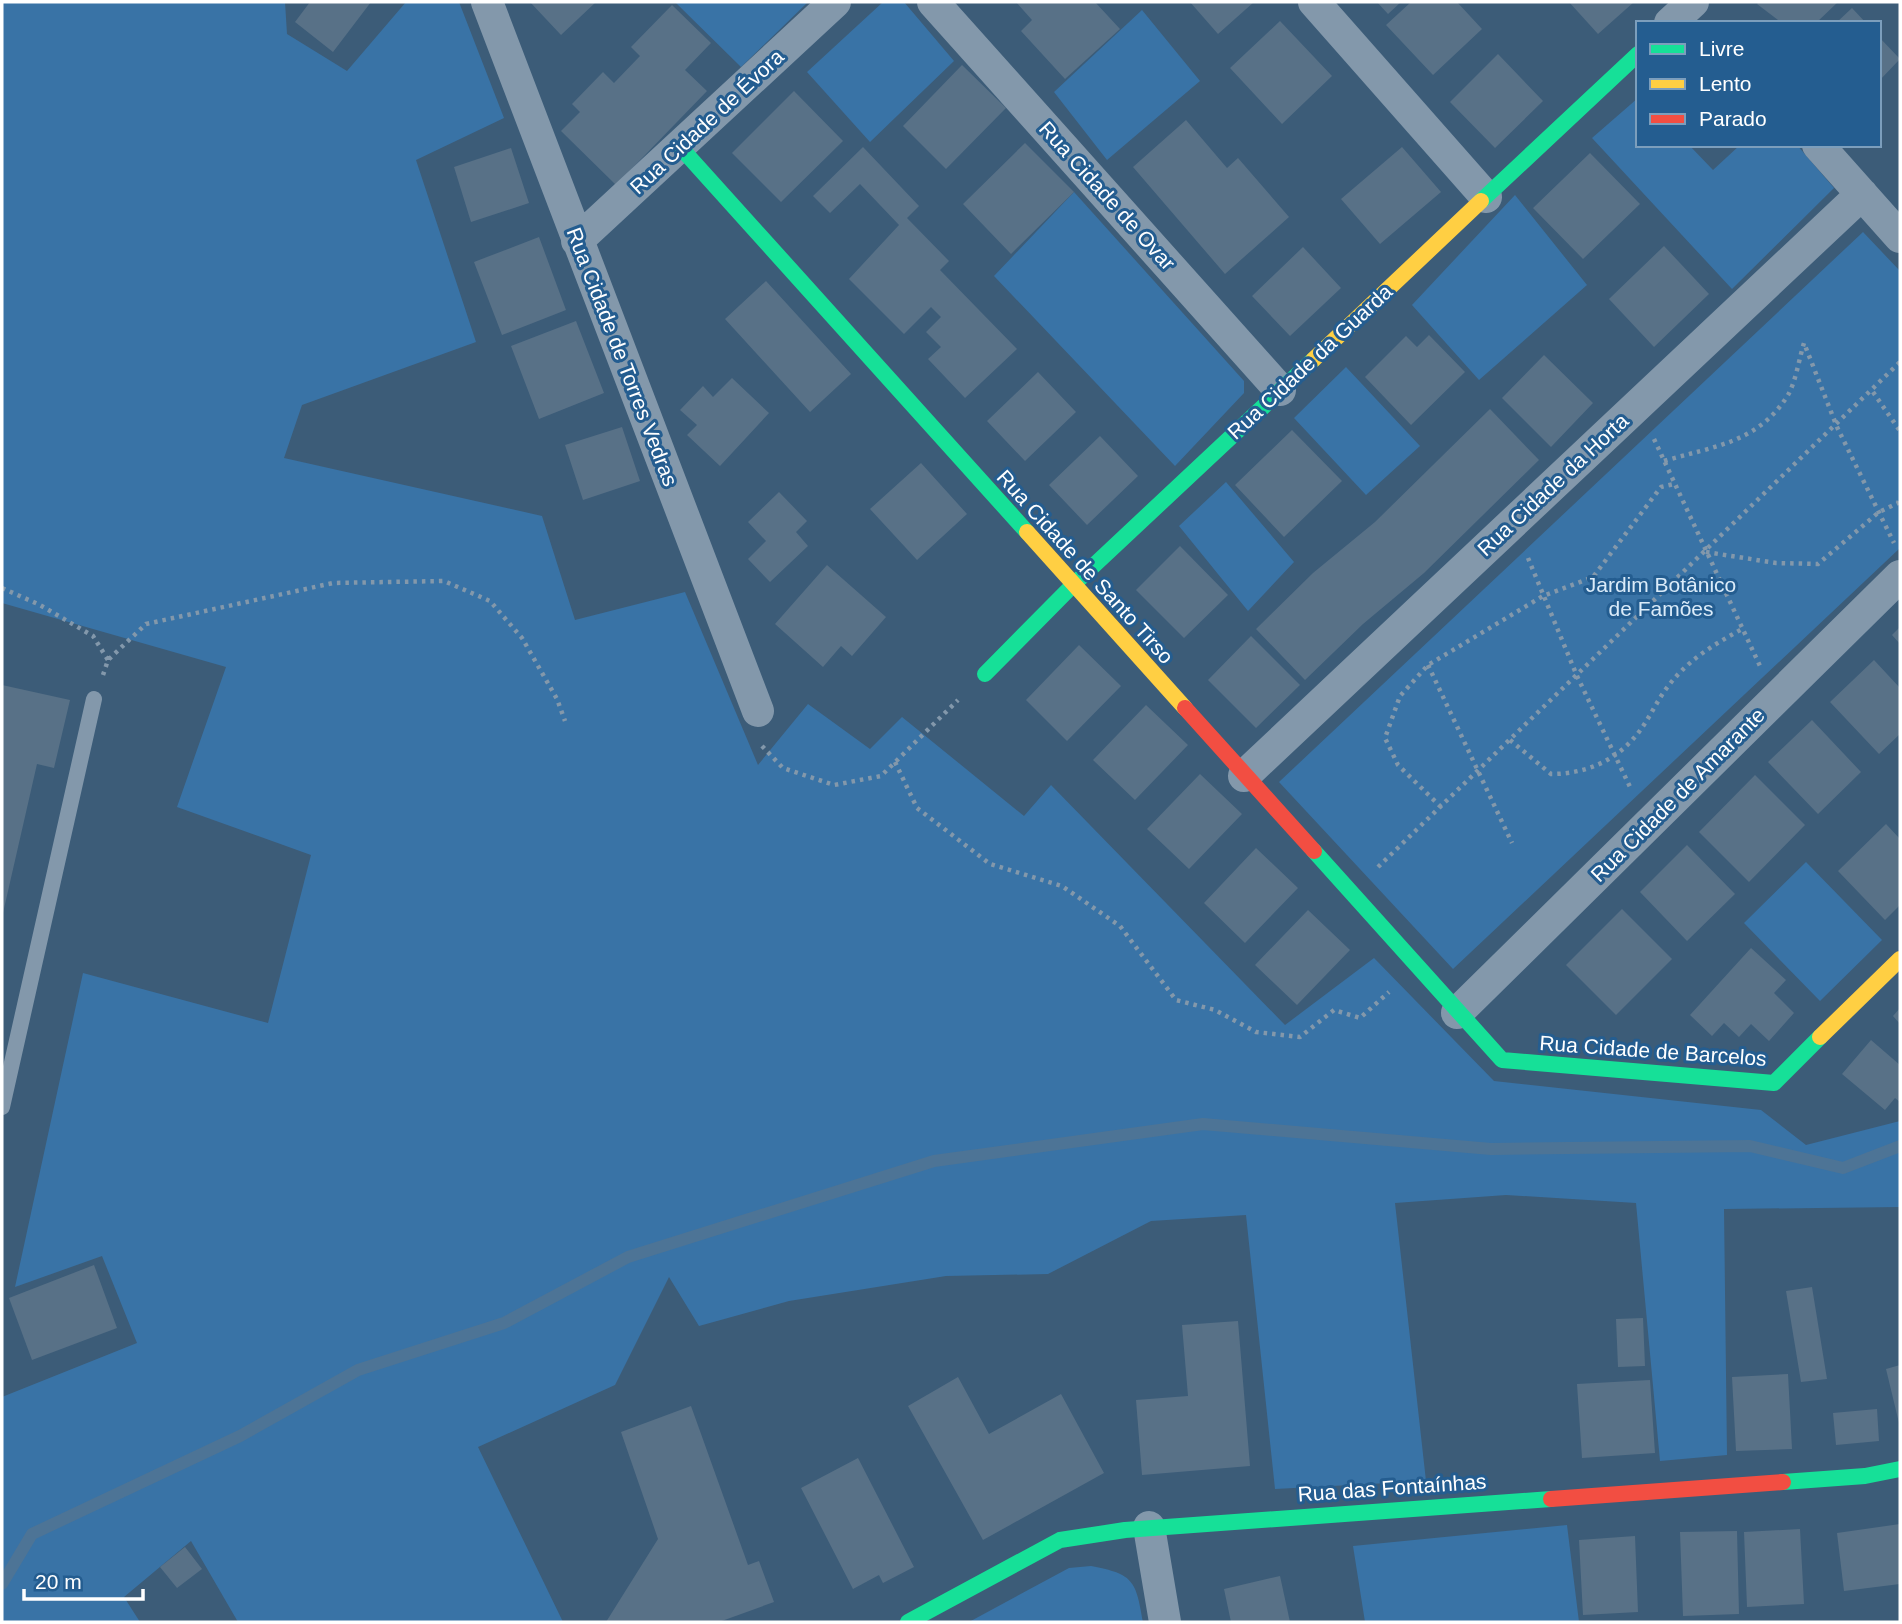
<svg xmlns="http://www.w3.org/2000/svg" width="1902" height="1624" viewBox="0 0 1902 1624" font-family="Helvetica,sans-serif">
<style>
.green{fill:#3973a6}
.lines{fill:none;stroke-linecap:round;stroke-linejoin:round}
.stream{stroke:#4d7496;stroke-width:12}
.building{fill:#587187}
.path{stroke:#8398ab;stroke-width:4.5;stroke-dasharray:3.5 5;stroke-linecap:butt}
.lane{stroke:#8398ab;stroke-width:16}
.street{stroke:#8398ab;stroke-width:32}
.fast{stroke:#16e098;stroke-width:16}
.slow{stroke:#ffcf43;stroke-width:16}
.jam{stroke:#f24e42;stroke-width:16}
.labels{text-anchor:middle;stroke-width:6;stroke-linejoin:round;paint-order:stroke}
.street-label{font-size:21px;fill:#fff;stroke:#245d90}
.park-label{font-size:21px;fill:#daebf9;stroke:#245d90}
</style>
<rect width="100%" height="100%" fill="#3c5c78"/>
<path class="green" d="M 2,2 L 285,2 L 287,34 L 347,71 L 406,2 L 459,2 L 504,118 L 416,160 L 476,342 L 302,405 L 284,458 L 542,516 L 575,620 L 685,592 L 758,765 L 808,704 L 870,749 L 902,717 L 1024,816 L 1051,785 L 1285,1025 L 1374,958 L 1494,1081 L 1761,1110 L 1806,1145 L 1900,1121 L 1900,1207 L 1724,1209 L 1727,1455 L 1660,1461 L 1636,1203 L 1506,1195 L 1395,1203 L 1426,1481 L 1275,1489 L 1246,1215 L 1151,1221 L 1048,1274 L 946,1276 L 789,1301 L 699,1326 L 669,1277 L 615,1385 L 478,1447 L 563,1622 L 238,1622 L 191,1541 L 124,1597 L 140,1622 L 2,1622 L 2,1397 L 137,1343 L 102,1256 L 15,1287 L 83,973 L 268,1023 L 311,855 L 177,807 L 226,667 L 2,603 Z
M 675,2 L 808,2 L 741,67 Z
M 883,2 L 904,2 L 954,61 L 870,142 L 807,72 Z
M 1142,10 L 1200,81 L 1107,160 L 1054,92 Z
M 1638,98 L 1638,145 L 1689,145 L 1713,170 L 1740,145 L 1797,145 L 1834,188 L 1732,289 L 1592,138 Z
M 1074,192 L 1244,381 L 1244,393 L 1175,466 L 994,276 Z
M 1515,195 L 1587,285 L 1479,380 L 1412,305 Z
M 1863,232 L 1900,271 L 1900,548 L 1453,969 L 1279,782 Z
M 1346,367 L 1420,446 L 1366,495 L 1294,418 Z
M 1226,482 L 1294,562 L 1248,611 L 1179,526 Z
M 1806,862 L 1882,940 L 1820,1001 L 1744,923 Z
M 1567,1525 L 1579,1622 L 1365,1622 L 1353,1546 Z
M 1091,1566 C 1134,1574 1136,1581 1143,1622 L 969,1622 L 1069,1568 Z"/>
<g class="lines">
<path class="stream" d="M 2,1584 L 32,1534 L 240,1436 L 358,1370 L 504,1323 L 628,1257 L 934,1161 L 1203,1124 L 1491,1149 L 1750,1146 L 1843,1168 L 1900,1146"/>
</g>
<path class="building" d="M 310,2 L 371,2 L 333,52 L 295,22 Z
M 530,2 L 596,2 L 561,35 Z
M 1016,2 L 1095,2 L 1120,29 L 1065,79 L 1021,31 L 1032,20 Z
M 1190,2 L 1254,2 L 1218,34 Z
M 1377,2 L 1401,2 L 1388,14 Z
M 1411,2 L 1457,2 L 1482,29 L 1433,75 L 1386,25 Z
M 1569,2 L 1634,2 L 1598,34 Z
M 1759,2 L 1838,2 L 1816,23 L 1774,23 L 1778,20 L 1757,4 Z
M 672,5 L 711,43 L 685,70 L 707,91 L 616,185 L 561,131 L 580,112 L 572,104 L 603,72 L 614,83 L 640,56 L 631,47 Z
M 1852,8 L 1866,23 L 1836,23 Z
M 1280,21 L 1332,76 L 1282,124 L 1230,68 Z
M 1879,37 L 1900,59 L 1879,81 Z
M 1498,54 L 1543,101 L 1495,148 L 1450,102 Z
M 962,65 L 1006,108 L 946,169 L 903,126 Z
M 794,91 L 843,141 L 781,202 L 732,153 Z
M 1186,120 L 1227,168 L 1238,158 L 1289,217 L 1225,274 L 1133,167 Z
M 1025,143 L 1074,192 L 1011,254 L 963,204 Z
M 863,147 L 919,206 L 907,218 L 949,261 L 940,270 L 1017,349 L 965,398 L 928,359 L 941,347 L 926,332 L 941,317 L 931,307 L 904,334 L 849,279 L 899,225 L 860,184 L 830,213 L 813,196 Z
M 1402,147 L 1441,192 L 1380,244 L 1341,199 Z
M 511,148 L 529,203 L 471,222 L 454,167 Z
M 1590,153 L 1640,204 L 1583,259 L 1533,208 Z
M 539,237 L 566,310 L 502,335 L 474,262 Z
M 1664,246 L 1709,294 L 1654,347 L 1609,299 Z
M 1303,247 L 1341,288 L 1290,336 L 1252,296 Z
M 766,281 L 851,374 L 810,412 L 725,319 Z
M 576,321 L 604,393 L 539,419 L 511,346 Z
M 1429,335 L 1465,372 L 1411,425 L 1365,377 L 1406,336 L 1417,347 Z
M 1544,355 L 1593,403 L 1551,447 L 1502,398 Z
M 1038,372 L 1076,412 L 1025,461 L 987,421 Z
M 732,378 L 769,413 L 720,466 L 687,435 L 697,425 L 680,410 L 703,386 L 713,397 Z
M 1490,409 L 1539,460 L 1424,573 L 1363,624 L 1305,680 L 1256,629 L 1313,573 L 1375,522 Z
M 622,427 L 640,481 L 583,500 L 565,445 Z
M 1292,430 L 1342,481 L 1284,537 L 1235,485 Z
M 1100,436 L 1138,476 L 1087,525 L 1049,485 Z
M 921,463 L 967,514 L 917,560 L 870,509 Z
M 779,492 L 807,521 L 796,532 L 808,546 L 770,582 L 748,559 L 766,541 L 748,522 Z
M 1180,546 L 1228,595 L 1184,638 L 1136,590 Z
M 827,565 L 886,617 L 852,656 L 841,646 L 823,667 L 775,624 Z
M 1900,627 L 1900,644 L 1892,635 Z
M 1251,636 L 1300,685 L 1256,728 L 1208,680 Z
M 1079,645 L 1121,686 L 1067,741 L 1026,700 Z
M 1874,660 L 1900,688 L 1900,734 L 1879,754 L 1830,702 Z
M 2,685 L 70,700 L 54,768 L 37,764 L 3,913 Z
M 1146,705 L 1188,745 L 1135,800 L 1093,760 Z
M 1812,720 L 1861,772 L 1818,814 L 1768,762 Z
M 1200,774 L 1242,814 L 1189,869 L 1147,829 Z
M 1755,775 L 1805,825 L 1749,882 L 1699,832 Z
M 1886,824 L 1900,839 L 1900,905 L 1885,920 L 1838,871 Z
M 1687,845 L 1735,894 L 1687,941 L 1640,892 Z
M 1256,848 L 1298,888 L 1245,943 L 1204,903 Z
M 1622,909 L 1672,959 L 1616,1015 L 1566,965 Z
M 1308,910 L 1350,950 L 1297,1005 L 1255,965 Z
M 1751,948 L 1786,980 L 1774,993 L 1794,1013 L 1769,1041 L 1751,1024 L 1739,1037 L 1724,1023 L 1712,1036 L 1690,1015 Z
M 1900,1008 L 1900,1024 L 1893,1016 Z
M 1871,1040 L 1900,1065 L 1900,1102 L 1895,1098 L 1885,1110 L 1842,1074 Z
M 94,1265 L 117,1328 L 32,1360 L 9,1298 Z
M 1812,1287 L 1827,1379 L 1801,1382 L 1786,1291 Z
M 1643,1318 L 1645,1366 L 1618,1367 L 1616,1319 Z
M 1238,1321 L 1250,1466 L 1142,1475 L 1136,1400 L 1188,1396 L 1182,1325 Z
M 1900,1365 L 1900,1423 L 1899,1423 L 1886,1369 Z
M 1788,1374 L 1792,1449 L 1736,1451 L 1732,1377 Z
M 958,1377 L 989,1434 L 1061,1394 L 1104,1473 L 983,1540 L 908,1406 Z
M 1650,1380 L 1655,1453 L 1582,1458 L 1577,1384 Z
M 691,1406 L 748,1565 L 759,1561 L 774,1602 L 719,1622 L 606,1622 L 658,1539 L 621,1432 Z
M 1877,1409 L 1879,1441 L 1836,1445 L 1833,1413 Z
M 858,1458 L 914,1567 L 883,1583 L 879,1575 L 853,1589 L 801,1488 Z
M 1900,1524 L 1900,1584 L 1844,1591 L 1837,1533 Z
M 1800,1529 L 1804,1604 L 1747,1607 L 1744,1532 Z
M 1737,1531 L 1739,1614 L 1683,1616 L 1680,1532 Z
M 1635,1536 L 1638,1612 L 1583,1615 L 1579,1540 Z
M 185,1547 L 202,1569 L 177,1588 L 160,1567 Z
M 1280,1576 L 1290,1622 L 1231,1622 L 1224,1589 Z"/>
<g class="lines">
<path class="path" d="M 1873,392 L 1900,431
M 1654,439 L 1760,666
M 1664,461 C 1714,446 1758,443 1788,395 C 1796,381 1799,359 1804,343 L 1837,427 L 1894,543
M 1706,552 L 1776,563 L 1818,564 L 1879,512 L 1898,503 L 1900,498
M 1528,558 L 1577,676 L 1631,789
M 2,588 L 40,605 L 93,636 L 108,660
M 1428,665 L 1512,843
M 103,675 L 108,660 L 146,624 L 333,583 L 444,581 L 490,601 L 522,638 L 557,699 L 565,721
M 1510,740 L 1551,774 C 1582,774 1612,763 1633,739 C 1648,723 1656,701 1669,685 C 1689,659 1715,644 1742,629
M 762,746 L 783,768 L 834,785 L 881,776 L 958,700
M 895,762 L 917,808 L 990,864 L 1062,886 L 1120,926 L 1176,1000 L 1215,1010 L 1256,1032 L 1300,1037 L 1334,1010 L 1360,1018 L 1389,992
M 1441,807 L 1398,765 L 1385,738 L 1400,696 L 1428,665 L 1543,596 L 1593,577 L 1661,487 L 1674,484
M 1378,867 L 1900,362"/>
<path class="lane" d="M 2,1107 L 94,699"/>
<path class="street" d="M 487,2 L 758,711
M 933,2 L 1280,390
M 1314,2 L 1486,197
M 1670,23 L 1693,2
M 1818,145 L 1900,237
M 577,241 L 835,2
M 1244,776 L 1862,194
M 1457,1013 L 1900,576
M 1149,1527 L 1165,1622"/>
<path class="fast" d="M 681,148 L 1027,532
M 1481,201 L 1638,54
M 985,674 L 1073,585 L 1313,360
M 1314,851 L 1502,1060 L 1774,1083 L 1820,1037
M 1783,1482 L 1865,1476 L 1900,1469
M 908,1622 L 1060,1540 L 1125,1530 L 1551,1499"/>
<path class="slow" d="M 1313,360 L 1481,201
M 1027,532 L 1185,708
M 1820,1037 L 1900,959"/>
<path class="jam" d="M 1185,708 L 1314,851
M 1551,1499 L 1783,1482"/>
</g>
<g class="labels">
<g class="street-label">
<text transform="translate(707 122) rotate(-43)" y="7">Rua Cidade de Évora</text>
<text transform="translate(1107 196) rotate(48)" y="7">Rua Cidade de Ovar</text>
<text transform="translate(622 357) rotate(69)" y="7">Rua Cidade de Torres Vedras</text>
<text transform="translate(1310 362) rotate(-43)" y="7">Rua Cidade da Guarda</text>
<text transform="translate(1553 485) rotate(-43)" y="7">Rua Cidade da Horta</text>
<text transform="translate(1085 567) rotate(48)" y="7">Rua Cidade de Santo Tirso</text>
<text transform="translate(1678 795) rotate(-45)" y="7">Rua Cidade de Amarante</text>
<text transform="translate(1653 1051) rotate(4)" y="7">Rua Cidade de Barcelos</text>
<text transform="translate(1392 1488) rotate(-4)" y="7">Rua das Fontaínhas</text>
</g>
<g class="park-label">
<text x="1661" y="592">Jardim Botânico<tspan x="1661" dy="24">de Famões</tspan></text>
</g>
</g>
<rect width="1902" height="1624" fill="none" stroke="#ffffff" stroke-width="7"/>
<rect x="1636" y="21" width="245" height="126" fill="#245d90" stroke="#7c9ebc" stroke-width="2"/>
<rect x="1650" y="44" width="35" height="10" fill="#16e098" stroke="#7c9ebc" stroke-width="2"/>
<text x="1699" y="56" font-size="21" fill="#ffffff">Livre</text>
<rect x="1650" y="79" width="35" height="10" fill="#ffcf43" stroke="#7c9ebc" stroke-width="2"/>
<text x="1699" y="91" font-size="21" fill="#ffffff">Lento</text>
<rect x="1650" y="114" width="35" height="10" fill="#f24e42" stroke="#7c9ebc" stroke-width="2"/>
<text x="1699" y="126" font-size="21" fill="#ffffff">Parado</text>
<path d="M24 1589v10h119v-10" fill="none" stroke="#ffffff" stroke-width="3.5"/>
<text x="35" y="1589" font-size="21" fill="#ffffff" stroke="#245d90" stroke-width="5" paint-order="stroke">20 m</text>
</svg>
